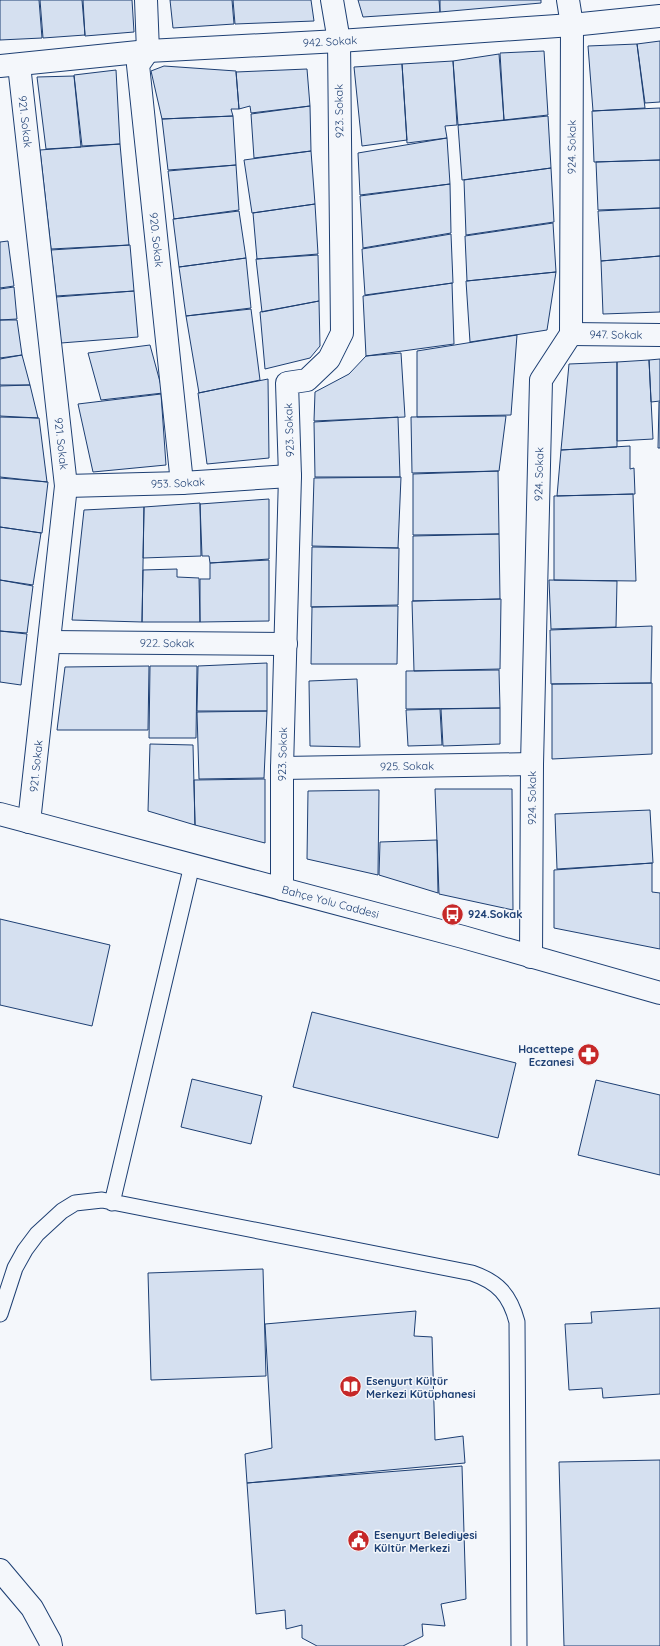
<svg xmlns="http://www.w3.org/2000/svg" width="660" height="1646" viewBox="0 0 660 1646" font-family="Quicksand,sans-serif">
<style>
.building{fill:#d5e0f0;stroke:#1d3f73}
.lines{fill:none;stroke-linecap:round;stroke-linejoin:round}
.service-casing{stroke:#1d3f73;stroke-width:17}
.minor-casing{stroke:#1d3f73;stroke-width:24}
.tertiary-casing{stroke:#1d3f73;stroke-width:24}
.service{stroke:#f4f7fb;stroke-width:15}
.minor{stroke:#f4f7fb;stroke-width:22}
.tertiary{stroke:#f4f7fb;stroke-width:22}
.labels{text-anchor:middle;stroke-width:3;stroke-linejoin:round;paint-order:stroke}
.street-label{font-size:11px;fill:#1d3f73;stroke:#f4f7fb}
.poi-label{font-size:11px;font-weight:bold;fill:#1d3f73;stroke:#f4f7fb;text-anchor:start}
</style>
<rect width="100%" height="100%" fill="#f4f7fb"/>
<path class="building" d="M 0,0 L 39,0 L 42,38 L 0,40 Z
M 40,0 L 82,0 L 85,35 L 43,38 Z
M 83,0 L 132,0 L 134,32 L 85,36 Z
M 170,0 L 232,0 L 234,24 L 173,28 Z
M 233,0 L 311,0 L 314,21 L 235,24 Z
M 358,0 L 439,0 L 440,12 L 363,17 Z
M 440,0 L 541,0 L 541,3 L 440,12 Z
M 660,41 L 660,102 L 645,103 L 637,44 Z
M 637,44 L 645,108 L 593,111 L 588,46 Z
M 544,51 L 548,115 L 504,120 L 500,53 Z
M 499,54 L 504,120 L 458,125 L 453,61 Z
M 453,61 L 457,125 L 445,126 L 447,138 L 407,143 L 402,64 Z
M 402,64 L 407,140 L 362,146 L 354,67 Z
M 164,66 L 236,71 L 239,109 L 231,109 L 233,116 L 162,119 L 151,71 Z
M 307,69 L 310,106 L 251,113 L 250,106 L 239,109 L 236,72 Z
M 116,70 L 120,144 L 82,146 L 74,75 Z
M 74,76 L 81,147 L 46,149 L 37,77 Z
M 310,106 L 311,151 L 254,158 L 251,114 Z
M 660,108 L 660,160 L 594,162 L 592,111 Z
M 233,116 L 236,165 L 168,170 L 162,119 Z
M 548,116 L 551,168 L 462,180 L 458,125 Z
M 447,138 L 450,184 L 360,195 L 358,153 Z
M 120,144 L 129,245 L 51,249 L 40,150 Z
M 311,151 L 315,204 L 252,213 L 244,160 Z
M 660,160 L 660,208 L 598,210 L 596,162 Z
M 236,165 L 239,210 L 174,219 L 168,171 Z
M 551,168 L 554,222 L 466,235 L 464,180 Z
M 450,184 L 451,233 L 363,248 L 360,196 Z
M 315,204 L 318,254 L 257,259 L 253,213 Z
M 660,208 L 660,256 L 601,261 L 598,211 Z
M 239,211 L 246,258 L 179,267 L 173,219 Z
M 553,223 L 556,272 L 467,281 L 465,236 Z
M 451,234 L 453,283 L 365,295 L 362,249 Z
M 8,241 L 14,286 L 0,288 L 0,242 Z
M 130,245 L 134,291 L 56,296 L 51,250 Z
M 318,255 L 319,301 L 262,312 L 256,259 Z
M 660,256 L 660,312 L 603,314 L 601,261 Z
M 246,258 L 251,308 L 186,316 L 179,267 Z
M 556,272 L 547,330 L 470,342 L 466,281 Z
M 452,283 L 454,344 L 366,356 L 363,296 Z
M 14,287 L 17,319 L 0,320 L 0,289 Z
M 134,291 L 138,337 L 61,343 L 56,297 Z
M 319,301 L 320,346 L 310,358 L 265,369 L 260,312 Z
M 251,309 L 260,380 L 199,393 L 186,316 Z
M 0,320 L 17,320 L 22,355 L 0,358 Z
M 517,335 L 511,415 L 417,417 L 417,351 Z
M 150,345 L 163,393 L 101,400 L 88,353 Z
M 401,353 L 405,417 L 314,421 L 315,392 L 349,374 L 366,356 Z
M 22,355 L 30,385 L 0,385 L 0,359 Z
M 660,359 L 660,401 L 651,402 L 649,360 Z
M 649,360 L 653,439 L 617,441 L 617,362 Z
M 617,362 L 617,447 L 561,450 L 569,364 Z
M 268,379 L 269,458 L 207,464 L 198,393 Z
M 30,385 L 38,418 L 0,416 L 0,386 Z
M 161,394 L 166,465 L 93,472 L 78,404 Z
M 659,402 L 660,402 L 660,448 L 658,448 Z
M 506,416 L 499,471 L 412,473 L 411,417 Z
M 0,417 L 39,418 L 47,482 L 0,477 Z
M 398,417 L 400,477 L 315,477 L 314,422 Z
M 630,446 L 630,469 L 634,468 L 635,494 L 557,496 L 561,450 Z
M 498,471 L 499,534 L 413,535 L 413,474 Z
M 401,477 L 398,548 L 312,546 L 314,478 Z
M 0,478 L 48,482 L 42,533 L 0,527 Z
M 633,494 L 636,581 L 554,580 L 554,496 Z
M 269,499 L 269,559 L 210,563 L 209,556 L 202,556 L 200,504 Z
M 200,503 L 201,556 L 143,558 L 144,507 Z
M 144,507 L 142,622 L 72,620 L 84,510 Z
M 0,527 L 41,533 L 33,585 L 0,580 Z
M 499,534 L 500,599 L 413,601 L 413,536 Z
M 312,547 L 399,548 L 398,605 L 311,607 Z
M 269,560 L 269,621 L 200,622 L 200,579 L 210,579 L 210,563 Z
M 177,569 L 177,577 L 199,578 L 200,622 L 142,622 L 143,570 Z
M 0,580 L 33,586 L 27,633 L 0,631 Z
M 549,580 L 617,581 L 616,627 L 551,629 Z
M 501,599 L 500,669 L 414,671 L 412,601 Z
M 398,606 L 397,664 L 311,664 L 312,607 Z
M 652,626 L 651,683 L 551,684 L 550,630 Z
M 0,631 L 27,634 L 21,685 L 0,682 Z
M 267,663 L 267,711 L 197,711 L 198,666 Z
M 149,666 L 148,730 L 57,730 L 65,667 Z
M 150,666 L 197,666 L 196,738 L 149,738 Z
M 499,670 L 500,708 L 406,709 L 406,671 Z
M 357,679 L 360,747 L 310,746 L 309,681 Z
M 652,683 L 652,754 L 552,759 L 552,684 Z
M 500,708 L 500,744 L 443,746 L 441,709 Z
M 440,709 L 442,745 L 408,746 L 406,710 Z
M 267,711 L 264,778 L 199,779 L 197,712 Z
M 150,744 L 193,745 L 195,825 L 148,811 Z
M 265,779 L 265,843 L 195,825 L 194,780 Z
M 435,789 L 512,789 L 513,910 L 439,894 Z
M 379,790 L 378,875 L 307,859 L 308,791 Z
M 650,810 L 653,863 L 557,869 L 555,814 Z
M 437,840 L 438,893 L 379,875 L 380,842 Z
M 652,863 L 652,892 L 660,893 L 660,949 L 554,928 L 554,870 Z
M 0,919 L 110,945 L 92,1026 L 0,1005 Z
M 312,1012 L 516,1063 L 498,1138 L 293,1087 Z
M 192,1079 L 262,1096 L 251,1144 L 181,1127 Z
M 596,1080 L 660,1095 L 660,1175 L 578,1155 Z
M 263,1269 L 266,1376 L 151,1380 L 148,1273 Z
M 660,1308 L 660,1394 L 603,1398 L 602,1388 L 569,1390 L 565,1324 L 592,1323 L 591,1312 Z
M 416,1311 L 414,1336 L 432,1337 L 435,1440 L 463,1436 L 465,1463 L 247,1483 L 245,1454 L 272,1448 L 265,1324 Z
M 660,1460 L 660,1646 L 564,1646 L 559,1462 Z
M 462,1466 L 466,1599 L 441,1604 L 445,1626 L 422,1624 L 423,1636 L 403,1646 L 317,1646 L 302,1638 L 302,1625 L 286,1629 L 285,1610 L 256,1614 L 247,1483 Z"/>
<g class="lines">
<defs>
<path id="service" d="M 112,1203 L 192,865
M 0,1314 L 15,1268 L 25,1250 L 37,1234 L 62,1211 L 75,1203 L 102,1200 L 472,1273 C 498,1282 510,1295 517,1322 L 519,1646"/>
<g id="minor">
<path id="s1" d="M 146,0 L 148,51 L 138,65 L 182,483"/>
<path id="s2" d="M 19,65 L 66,486 L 29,822"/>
<path id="s3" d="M 0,66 L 148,51 L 339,41 L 572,25 L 660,16"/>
<path id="s4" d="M 571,334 L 660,335"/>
<path id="s5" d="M 66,486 L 182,483 L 290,476"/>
<path id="s6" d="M 49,642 L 286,644"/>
<path id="s7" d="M 282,768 L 532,764"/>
<path id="s8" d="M 282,889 L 282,768 L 290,476 L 287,383 L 307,380 L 329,359 L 342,333 L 339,41 L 332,0"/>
<path id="s9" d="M 531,957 L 532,764 L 541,380 L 571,334 L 572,25 L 568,0"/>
</g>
<g id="tertiary">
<path id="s10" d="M 0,814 L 463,937 L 660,993"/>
<path d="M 0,1570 L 32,1608 L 50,1641 L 51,1646"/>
</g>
</defs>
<use href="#service" class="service-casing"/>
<use href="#minor" class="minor-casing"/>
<use href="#tertiary" class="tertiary-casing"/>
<use href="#service" class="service"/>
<use href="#minor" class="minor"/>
<use href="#tertiary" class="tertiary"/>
</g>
<defs>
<symbol id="bus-disc" viewBox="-11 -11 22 22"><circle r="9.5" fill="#c62828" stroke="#f4f7fb"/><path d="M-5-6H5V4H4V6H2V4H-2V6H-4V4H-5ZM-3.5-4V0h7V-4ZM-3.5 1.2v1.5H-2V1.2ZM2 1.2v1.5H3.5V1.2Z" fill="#fff"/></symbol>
<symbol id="pharmacy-disc" viewBox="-11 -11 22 22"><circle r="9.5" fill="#c62828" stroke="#f4f7fb"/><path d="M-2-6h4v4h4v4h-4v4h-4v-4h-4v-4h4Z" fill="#fff"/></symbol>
<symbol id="library-disc" viewBox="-11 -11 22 22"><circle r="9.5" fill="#c62828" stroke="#f4f7fb"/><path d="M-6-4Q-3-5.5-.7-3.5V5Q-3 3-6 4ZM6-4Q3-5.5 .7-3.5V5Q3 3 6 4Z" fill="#fff"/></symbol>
<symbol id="civic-disc" viewBox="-11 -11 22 22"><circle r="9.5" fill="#c62828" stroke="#f4f7fb"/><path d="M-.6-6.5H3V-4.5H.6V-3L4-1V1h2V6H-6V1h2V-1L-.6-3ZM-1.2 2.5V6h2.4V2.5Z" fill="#fff"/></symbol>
</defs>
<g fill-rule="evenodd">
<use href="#bus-disc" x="440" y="902" width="25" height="25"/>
<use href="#pharmacy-disc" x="576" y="1042" width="25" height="25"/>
<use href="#library-disc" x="338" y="1374" width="25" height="25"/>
<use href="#civic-disc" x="346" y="1528" width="25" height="25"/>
</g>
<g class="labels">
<g class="street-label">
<text dy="4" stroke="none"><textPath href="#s3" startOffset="331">942. Sokak</textPath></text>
<text transform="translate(339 111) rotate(-91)" y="4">923. Sokak</text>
<text dy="4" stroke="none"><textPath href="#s2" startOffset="57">921. Sokak</textPath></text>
<text dy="4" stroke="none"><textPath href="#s9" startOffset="819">924. Sokak</textPath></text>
<text dy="4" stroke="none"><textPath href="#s1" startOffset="244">920. Sokak</textPath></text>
<text dy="4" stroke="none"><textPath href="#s4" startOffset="45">947. Sokak</textPath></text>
<text transform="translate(289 430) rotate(-92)" y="4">923. Sokak</text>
<text dy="4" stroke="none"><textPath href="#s2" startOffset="381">921. Sokak</textPath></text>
<text dy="4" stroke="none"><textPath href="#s9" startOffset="483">924. Sokak</textPath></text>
<text dy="4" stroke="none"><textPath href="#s5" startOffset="112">953. Sokak</textPath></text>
<text dy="4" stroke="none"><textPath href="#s6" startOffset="118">922. Sokak</textPath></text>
<text dy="4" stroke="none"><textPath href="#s8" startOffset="135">923. Sokak</textPath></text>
<text transform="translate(36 766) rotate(-84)" y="4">921. Sokak</text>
<text dy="4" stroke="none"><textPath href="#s7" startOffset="125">925. Sokak</textPath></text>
<text dy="4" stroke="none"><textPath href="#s9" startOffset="159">924. Sokak</textPath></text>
<text dy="4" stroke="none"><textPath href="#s10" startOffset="342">Bahçe Yolu Caddesi</textPath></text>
</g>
<g class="poi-label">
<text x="468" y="918">924.Sokak</text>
<text x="574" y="1053" text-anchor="end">Hacettepe<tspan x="574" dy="13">Eczanesi</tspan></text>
<text x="366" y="1385">Esenyurt Kültür<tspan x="366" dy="13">Merkezi Kütüphanesi</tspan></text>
<text x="374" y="1539">Esenyurt Belediyesi<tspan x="374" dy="13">Kültür Merkezi</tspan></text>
</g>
</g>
</svg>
